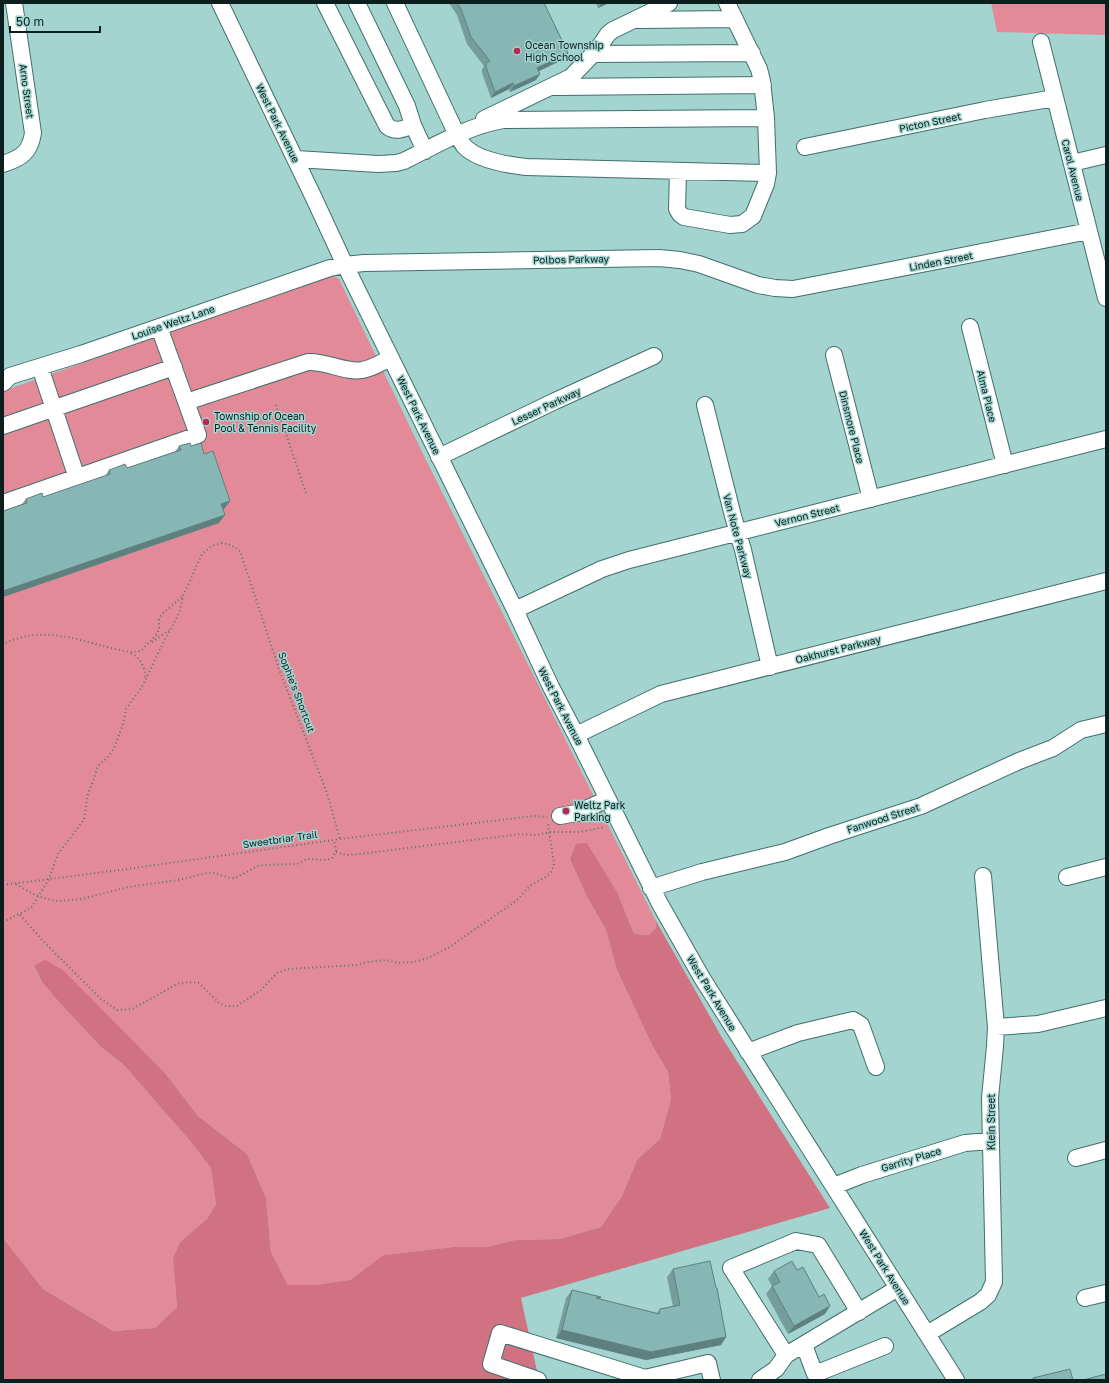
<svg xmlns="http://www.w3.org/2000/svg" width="1109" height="1383" viewBox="0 0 1109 1383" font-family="'Golos Text',sans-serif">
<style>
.green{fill:#e38a98}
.forest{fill:#d17282}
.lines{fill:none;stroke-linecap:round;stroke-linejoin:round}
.minor-casing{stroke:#406f6c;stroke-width:18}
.path{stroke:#547572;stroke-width:2;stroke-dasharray:1 3;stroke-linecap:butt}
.minor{stroke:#fff;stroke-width:16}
.wall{fill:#749d9b}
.shaded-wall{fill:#5e807e}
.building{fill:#87b7b4;stroke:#5e807e}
.poi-dot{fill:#b72751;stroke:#a3d4d0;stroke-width:1.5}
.labels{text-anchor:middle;stroke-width:3;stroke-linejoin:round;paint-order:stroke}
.poi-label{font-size:10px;fill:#0c1f1e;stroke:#a3d4d0;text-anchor:start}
.street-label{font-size:10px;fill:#0c1f1e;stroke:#a3d4d0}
</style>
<rect width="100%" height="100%" fill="#a3d4d0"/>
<path class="green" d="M 991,3 L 1106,3 L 1106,35 L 997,32 Z
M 331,276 L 334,276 L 339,279 L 423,454 L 656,921 L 656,928 L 649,935 L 634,934 L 618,894 L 570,859 L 586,895 L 606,930 L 617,970 L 652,1045 L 668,1072 L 671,1099 L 660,1139 L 637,1160 L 622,1196 L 601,1227 L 560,1239 L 515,1240 L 486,1247 L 453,1247 L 385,1255 L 350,1280 L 314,1285 L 288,1285 L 271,1252 L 266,1198 L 247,1154 L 198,1116 L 165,1073 L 107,1015 L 34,967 L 42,982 L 58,1001 L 101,1047 L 124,1065 L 190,1141 L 211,1168 L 216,1204 L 207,1219 L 180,1242 L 173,1258 L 177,1307 L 155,1328 L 113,1331 L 43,1289 L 3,1238 L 3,391 Z"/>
<path class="forest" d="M 587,843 L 618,894 L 634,934 L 649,935 L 656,928 L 656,921 L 721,1036 L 830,1208 L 521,1298 L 539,1380 L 3,1380 L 3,1238 L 43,1289 L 113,1331 L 155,1328 L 177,1307 L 173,1258 L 180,1242 L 207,1219 L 216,1204 L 211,1168 L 190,1141 L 124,1065 L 101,1047 L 58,1001 L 42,982 L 34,966 L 45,960 L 63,970 L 165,1073 L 198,1116 L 247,1154 L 266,1198 L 271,1252 L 288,1285 L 314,1285 L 350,1280 L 384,1255 L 453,1247 L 486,1247 L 515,1240 L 560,1239 L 601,1227 L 622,1196 L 637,1160 L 660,1139 L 671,1099 L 668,1072 L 652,1045 L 617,970 L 606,930 L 586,895 L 570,859 L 576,844 Z"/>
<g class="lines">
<defs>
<path id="minor" d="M 220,3 L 312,194 L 345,265 L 515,610 L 551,687 L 576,735 L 660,904 L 702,978 L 956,1380
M 325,3 L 387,126 C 395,133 404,129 413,125
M 357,3 L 407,106 L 413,125 L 425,151
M 395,3 L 457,135 C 460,139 462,143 464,146 C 477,160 508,165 526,167 L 768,173
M 638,20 L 735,19
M 1041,42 L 1106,298
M 592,54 L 752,53
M 556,87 L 763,85
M 484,119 L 571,77 L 597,50 L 608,34 L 613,30 L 669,3
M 805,147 L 985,110 L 1055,98
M 296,159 L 378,164 L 396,163 L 404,161 C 436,145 468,126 503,120 L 766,118
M 1072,163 L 1106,155
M 3,164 C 21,158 30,153 33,133 L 14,3
M 678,171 L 677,209 L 680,214 L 684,217 L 730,225 L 742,224 L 753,216 L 766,184 L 768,173 L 766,118 L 762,81 L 759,69 L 727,3
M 970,327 L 1005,465
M 834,355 L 871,499
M 40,367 L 77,478
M 3,383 L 10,376 L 81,354 L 330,268 L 345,265 L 364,263 L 659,258 L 680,260 L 699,264 L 758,285 L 775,288 L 793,289 L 881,272 L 1089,231
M 186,402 L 308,362 C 326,361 347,373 362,370 C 371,369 382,362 391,358
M 705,405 L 733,516 L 743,550 L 770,667
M 3,426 L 174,367
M 439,457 L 555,401 L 654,356
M 3,503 L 198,435 L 159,327
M 515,610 L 602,569 L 629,560 L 1106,439
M 576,735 L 661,694 L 1106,581
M 560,816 L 577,813 L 608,799
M 1067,877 L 1106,867
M 651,888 L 702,872 L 785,852 L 829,836 L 921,806 L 1019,761 L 1053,748 L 1081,730 L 1106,724
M 996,1027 L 1038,1024 L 1106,1008
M 748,1052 L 798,1033 L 853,1020 L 861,1025 L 876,1067
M 1076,1158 L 1106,1150
M 834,1186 L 862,1175 L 965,1143 L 990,1141
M 1085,1298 L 1106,1293
M 859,1312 L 818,1245 L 796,1241 L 731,1268 L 786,1355 L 898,1288
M 927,1334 L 980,1302 L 988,1295 L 994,1282 L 990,1098 L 995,1046 L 996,1027 L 983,876
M 804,1345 L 815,1374 L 885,1346
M 645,1378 L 708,1363 L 712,1380
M 538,1380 L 491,1364 L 500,1333 L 645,1378 L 645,1380
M 760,1380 L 776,1369 L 786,1355"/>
</defs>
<use href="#minor" class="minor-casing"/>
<path class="path" d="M 276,405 L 306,493
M 152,642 L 169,630
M 3,646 C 7,641 13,640 19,638 C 56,627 93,646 130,652 L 141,651 L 157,634 L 159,629 L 159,620 L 161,615 L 182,597
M 131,653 C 141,659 146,668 145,679
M 336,852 L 346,855 L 359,854 L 521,834 L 537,835 L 550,832 L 580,832 L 604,827
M 16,884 L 33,894 L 47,899 L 59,901 L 82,899 L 128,887 L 178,880 L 207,873 L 214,873 L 230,878 L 235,878 L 258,866 L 264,865 L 297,864 L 307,859 L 327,860 L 332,858 L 334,855 L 336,851 L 334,840
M 3,885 L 127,869 L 340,839 L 534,816 L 547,817
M 20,915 L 45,943 L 101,999 L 117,1010 L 132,1009 L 177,984 L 188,982 L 199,983 L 219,1003 L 225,1006 L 237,1006 L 261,990 L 277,973 L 288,969 L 357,965 L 367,962 L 386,960 L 398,963 L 414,962 L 428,958 L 448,948 L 516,901 L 530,886 L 547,876 L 552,871 L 554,864 L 548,824
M 3,922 L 31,908 L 49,879 L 58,854 L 84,820 L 86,808 L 87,797 L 93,781 L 98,766 L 109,756 L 114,748 L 123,724 L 126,709 L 142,687 L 164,641 L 174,623 L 180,611 L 183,596 L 202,554 L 212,546 L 222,543 L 231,545 L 240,551 L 280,672 L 327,793 L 340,839"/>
<use href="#minor" class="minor"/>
</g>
<path class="wall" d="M 449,3 L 544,3 L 568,53 L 564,59 L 539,71 L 536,80 L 510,92 L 509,89 L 491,98 L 482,73 L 482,69 L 484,66 L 467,44 L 457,15 Z
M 596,3 L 609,3 L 598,8 Z
M 179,446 L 191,446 L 204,454 L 230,501 L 224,509 L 223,509 L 219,523 L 3,597 L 3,511 L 22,504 L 26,499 L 43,497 L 105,476 L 109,470 L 127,468 L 175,452 Z
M 673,1269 L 726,1337 L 721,1345 L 646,1360 L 556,1338 L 566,1298 L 572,1290 L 601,1297 L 599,1299 L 657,1313 L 660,1309 L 673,1307 L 667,1277 Z
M 797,1270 L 825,1314 L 788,1334 L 766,1294 L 772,1286 L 768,1279 L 774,1271 Z"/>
<path class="shaded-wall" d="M 602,3 L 609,3 L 598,8 Z
M 897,3 L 915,3 L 914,4 Z
M 568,53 L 564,59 L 533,74 L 537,68 Z
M 540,74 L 536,80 L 510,92 L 514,86 Z
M 513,83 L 509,89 L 491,98 L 495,92 Z
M 230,501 L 224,509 L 216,512 L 221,504 Z
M 225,515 L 219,523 L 3,597 L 3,591 Z
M 830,1306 L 825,1314 L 788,1334 L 794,1326 Z
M 562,1330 L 726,1337 L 721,1345 L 646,1360 L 556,1338 Z"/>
<path class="building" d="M 457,3 L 544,3 L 568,53 L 537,68 L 540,74 L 514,86 L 513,83 L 495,92 L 486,67 L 486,63 L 490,61 L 471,37 L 461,9 Z
M 190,443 L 191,446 L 201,443 L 204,454 L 213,451 L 230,501 L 221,504 L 225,515 L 3,591 L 3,511 L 27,503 L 26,499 L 42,493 L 43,497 L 110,474 L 109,470 L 112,469 L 125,464 L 127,468 L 181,450 L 179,446 Z
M 710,1261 L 716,1288 L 717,1288 L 726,1337 L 651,1352 L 562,1330 L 572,1290 L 601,1297 L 596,1298 L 659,1314 L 660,1309 L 680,1305 L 673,1269 Z
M 792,1261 L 797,1270 L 803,1267 L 819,1297 L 824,1294 L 830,1306 L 794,1326 L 772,1286 L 780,1282 L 774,1271 Z
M 1070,1369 L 1073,1380 L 1033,1380 L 1033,1378 Z
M 1106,1374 L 1106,1380 L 1083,1380 Z"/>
<g class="poi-dot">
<circle cx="517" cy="51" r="4"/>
<circle cx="206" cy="422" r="4"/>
<circle cx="566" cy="811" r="4"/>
</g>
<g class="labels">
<g class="poi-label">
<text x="525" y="49">Ocean Township<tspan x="525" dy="12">High School</tspan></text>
<text x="214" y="420">Township of Ocean<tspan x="214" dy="12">Pool &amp; Tennis Facility</tspan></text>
<text x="574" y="809">Weltz Park<tspan x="574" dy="12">Parking</tspan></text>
</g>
<g class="street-label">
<text transform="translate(27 91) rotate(82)" y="4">Arno Street</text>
<text transform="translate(930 122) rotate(-12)" y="4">Picton Street</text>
<text transform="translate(278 123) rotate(64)" y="4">West Park Avenue</text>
<text transform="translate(1073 170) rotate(76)" y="4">Carol Avenue</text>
<text transform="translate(571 259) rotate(-1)" y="4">Polbos Parkway</text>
<text transform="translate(941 261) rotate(-11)" y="4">Linden Street</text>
<text transform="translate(173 322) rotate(-19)" y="4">Louise Weltz Lane</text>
<text transform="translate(987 396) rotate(76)" y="4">Alma Place</text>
<text transform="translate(546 406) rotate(-25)" y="4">Lesser Parkway</text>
<text transform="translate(419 415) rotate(64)" y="4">West Park Avenue</text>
<text transform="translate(852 427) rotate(76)" y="4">Dinsmore Place</text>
<text transform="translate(807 515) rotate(-14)" y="4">Vernon Street</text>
<text transform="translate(738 536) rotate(75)" y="4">Van Note Parkway</text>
<text transform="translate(838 649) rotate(-14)" y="4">Oakhurst Parkway</text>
<text transform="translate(297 692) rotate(69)" y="4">Sophie's Shortcut</text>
<text transform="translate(561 706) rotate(63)" y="4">West Park Avenue</text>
<text transform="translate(883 818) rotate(-18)" y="4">Fanwood Street</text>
<text transform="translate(280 839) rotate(-8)" y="4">Sweetbriar Trail</text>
<text transform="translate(712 993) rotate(59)" y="4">West Park Avenue</text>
<text transform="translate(991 1122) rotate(-90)" y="4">Klein Street</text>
<text transform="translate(911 1159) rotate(-17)" y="4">Garrity Place</text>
<text transform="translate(885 1267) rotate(58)" y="4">West Park Avenue</text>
</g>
</g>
<rect width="1109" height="1383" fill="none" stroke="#0c1f1e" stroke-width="8"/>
<path d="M10 26v6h90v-6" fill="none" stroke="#0c1f1e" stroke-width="2"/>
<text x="16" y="26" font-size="12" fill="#0c1f1e" stroke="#a3d4d0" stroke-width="3" paint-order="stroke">50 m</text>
</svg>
